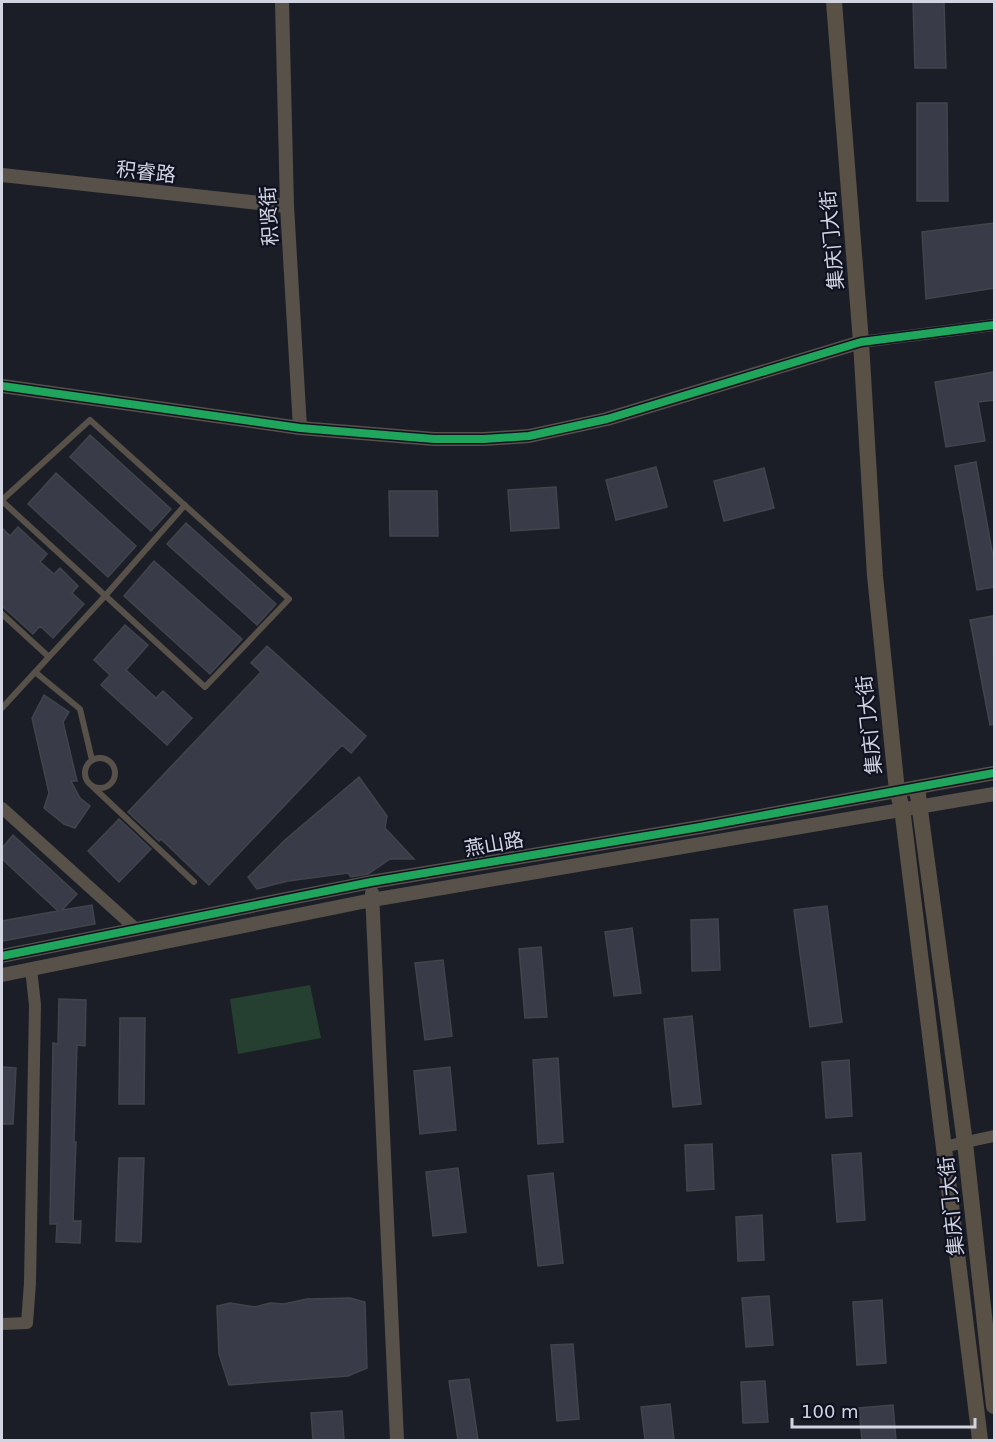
<svg xmlns="http://www.w3.org/2000/svg" width="996" height="1442" viewBox="0 0 996 1442" font-family="'DejaVu Sans','Noto Sans SC',sans-serif">
<style>
.green{fill:#254030}
.building{fill:#393b48;stroke:#42444c;stroke-width:1.5}
.lines{fill:none;stroke-linecap:round;stroke-linejoin:round}
.service{stroke:#57514a;stroke-width:6}
.minor{stroke:#57514a;stroke-width:12}
.tertiary{stroke:#57514a;stroke-width:14}
.secondary{stroke:#595046;stroke-width:16}
.cycleway-casing{stroke:#0f1121;stroke-width:11}
.cycleway{stroke:#20a55d;stroke-width:8}
.labels{text-anchor:middle;stroke-width:4.5;stroke-linejoin:round;paint-order:stroke}
.street-label{font-size:20px;fill:#d2d5e1;stroke:#0f1121}
</style>
<rect width="100%" height="100%" fill="#1c1e27"/>
<path class="green" d="M 310,985 L 321,1038 L 238,1054 L 230,999 Z"/>
<path class="building" d="M 913,2 L 944,2 L 946,68 L 915,68 Z
M 917,103 L 947,103 L 948,201 L 917,201 Z
M 994,223 L 994,288 L 926,299 L 922,232 Z
M 994,372 L 994,400 L 978,402 L 985,441 L 946,447 L 935,382 Z
M 90,435 L 171,509 L 151,531 L 70,457 Z
M 976,462 L 994,562 L 994,587 L 977,590 L 955,466 Z
M 656,467 L 667,507 L 616,520 L 606,480 Z
M 764,468 L 774,508 L 724,521 L 714,481 Z
M 56,473 L 136,546 L 108,577 L 28,504 Z
M 556,487 L 559,528 L 511,531 L 508,490 Z
M 389,491 L 437,491 L 438,536 L 390,536 Z
M 186,523 L 276,604 L 257,625 L 167,544 Z
M 18,527 L 47,554 L 40,562 L 54,574 L 60,568 L 78,586 L 72,593 L 84,604 L 53,638 L 40,626 L 33,634 L 2,606 L 2,528 L 10,536 Z
M 154,561 L 242,639 L 210,674 L 124,596 Z
M 993,616 L 994,724 L 990,725 L 970,620 Z
M 125,625 L 148,645 L 126,670 L 156,698 L 163,691 L 192,718 L 167,745 L 101,685 L 110,675 L 94,660 Z
M 267,646 L 366,736 L 351,753 L 342,745 L 209,885 L 161,839 L 159,841 L 128,812 L 261,672 L 251,663 Z
M 44,695 L 69,712 L 63,722 L 77,781 L 71,781 L 80,798 L 90,806 L 75,828 L 64,824 L 44,808 L 49,793 L 32,718 Z
M 359,777 L 387,816 L 385,828 L 414,859 L 390,859 L 368,874 L 351,877 L 348,873 L 288,881 L 257,889 L 248,877 L 285,840 Z
M 119,819 L 151,849 L 119,882 L 88,851 Z
M 13,835 L 77,894 L 62,910 L 92,905 L 95,924 L 2,941 L 2,921 L 58,911 L 2,859 L 2,848 Z
M 827,906 L 842,1022 L 810,1027 L 794,910 Z
M 718,919 L 720,970 L 692,971 L 691,920 Z
M 632,928 L 641,993 L 614,996 L 605,932 Z
M 541,947 L 547,1017 L 525,1018 L 519,949 Z
M 443,960 L 452,1036 L 425,1040 L 415,963 Z
M 59,999 L 86,1000 L 85,1046 L 77,1045 L 74,1142 L 76,1142 L 73,1221 L 81,1221 L 80,1243 L 56,1242 L 57,1224 L 50,1224 L 53,1043 L 58,1044 Z
M 692,1016 L 701,1104 L 673,1107 L 664,1019 Z
M 120,1018 L 145,1018 L 144,1104 L 119,1104 Z
M 558,1058 L 563,1142 L 538,1144 L 533,1060 Z
M 849,1060 L 852,1116 L 826,1118 L 822,1062 Z
M 2,1067 L 16,1068 L 13,1124 L 2,1124 Z
M 450,1067 L 456,1130 L 420,1134 L 414,1071 Z
M 712,1144 L 714,1189 L 687,1191 L 685,1145 Z
M 861,1153 L 865,1220 L 837,1222 L 832,1155 Z
M 119,1158 L 144,1158 L 141,1242 L 116,1241 Z
M 458,1168 L 466,1232 L 433,1236 L 426,1172 Z
M 553,1173 L 563,1263 L 538,1266 L 528,1176 Z
M 762,1215 L 764,1260 L 738,1261 L 736,1217 Z
M 769,1296 L 773,1345 L 746,1347 L 742,1298 Z
M 350,1298 L 365,1302 L 367,1368 L 348,1376 L 229,1385 L 219,1354 L 217,1306 L 230,1303 L 255,1307 L 270,1303 L 284,1304 L 307,1299 Z
M 882,1300 L 886,1363 L 857,1365 L 853,1302 Z
M 573,1344 L 579,1419 L 557,1421 L 551,1345 Z
M 469,1379 L 478,1440 L 458,1440 L 449,1381 Z
M 765,1381 L 768,1422 L 743,1423 L 741,1382 Z
M 670,1404 L 674,1440 L 645,1440 L 641,1407 Z
M 893,1405 L 896,1440 L 862,1440 L 859,1408 Z
M 342,1411 L 344,1440 L 313,1440 L 311,1413 Z"/>
<g class="lines">
<path class="service" d="M 2,500 L 90,420 L 289,599 L 205,687 L 2,501
M 2,614 L 49,657
M 35,672 L 80,709 L 92,760
M 2,708 L 105,596 L 185,505
M85 773a15 15 0 1 1 30 0a15 15 0 1 1-30 0Z
M 91,785 L 194,882"/>
<path class="minor" d="M 861,342 L 994,325
M 2,808 L 136,929
M 943,1147 L 994,1136
M 2,1324 L 27,1323 L 30,1283 L 35,1005 L 31,969"/>
<path class="tertiary" d="M 282,2 L 287,206 L 300,428
M 2,175 L 287,206
M 2,386 L 300,428 L 434,439 L 484,439 L 529,436 L 607,419 L 861,342
M 372,893 L 397,1440
M 2,956 L 371,882 L 700,827 L 994,773
M 2,975 L 372,900 L 994,794"/>
<path class="secondary" d="M 834,2 L 861,342 L 875,576 L 897,791 L 902,808 L 980,1440
M 917,788 L 965,1143 L 994,1406"/>
<defs>
<path id="cycleway" d="M 2,386 L 300,428 L 434,439 L 484,439 L 529,436 L 607,419 L 861,342 L 994,325
M 2,956 L 371,882 L 700,827 L 994,773"/>
</defs>
<use href="#cycleway" class="cycleway-casing"/>
<use href="#cycleway" class="cycleway"/>
</g>
<g class="labels">
<g class="street-label">
<text transform="translate(146 172) rotate(6)" y="7">积睿路</text>
<text transform="translate(269 216) rotate(-93)" y="7">积贤街</text>
<text transform="translate(832 240) rotate(-95)" y="7">集庆门大街</text>
<text transform="translate(869 725) rotate(-96)" y="7">集庆门大街</text>
<text transform="translate(494 844) rotate(-10)" y="7">燕山路</text>
<text transform="translate(951 1206) rotate(-96)" y="7">集庆门大街</text>
</g>
</g>
<rect width="996" height="1442" fill="none" stroke="#d2d5e1" stroke-width="6"/>
<path d="M792 1418v9h183v-9" fill="none" stroke="#d2d5e1" stroke-width="3"/>
<text x="801" y="1418" font-size="18" fill="#d2d5e1" stroke="#0f1121" stroke-width="4.5" paint-order="stroke">100 m</text>
</svg>
